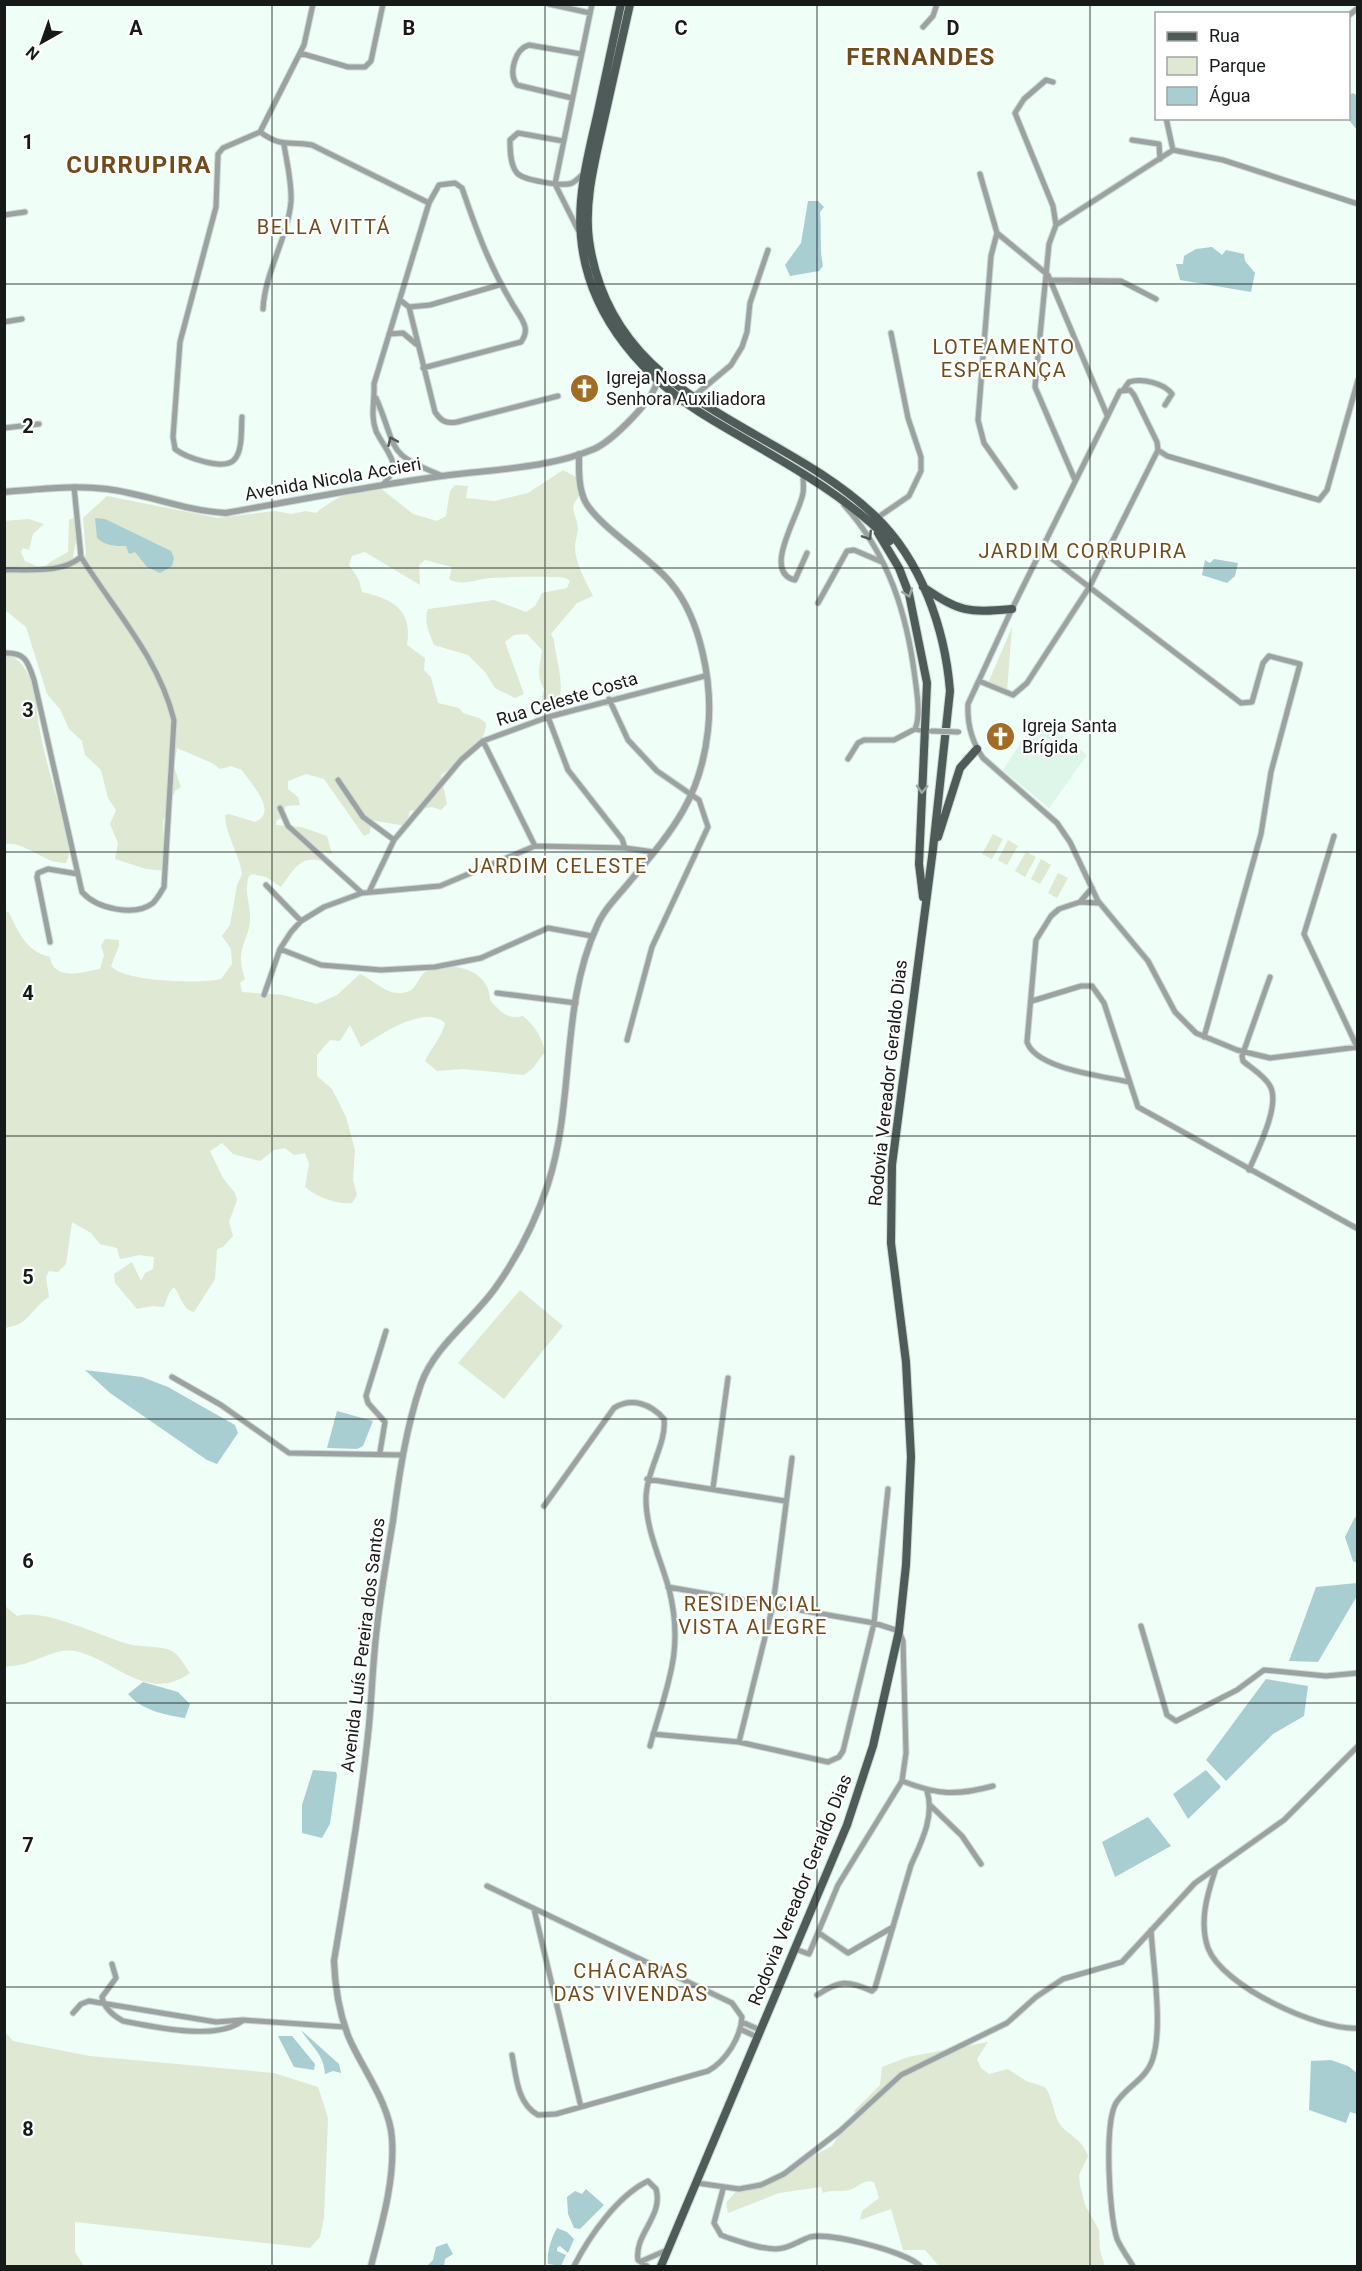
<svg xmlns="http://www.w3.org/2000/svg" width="1362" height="2271" viewBox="0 0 1362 2271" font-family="Roboto,sans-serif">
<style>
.built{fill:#def5e9}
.green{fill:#dee8d2}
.water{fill:#a9ced1}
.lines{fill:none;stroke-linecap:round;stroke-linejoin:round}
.minor-casing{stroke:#ccdad3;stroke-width:7}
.tertiary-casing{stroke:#ccdad3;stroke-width:8}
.primary-casing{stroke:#ccdad3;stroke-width:10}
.minor{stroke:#9ba2a1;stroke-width:5}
.tertiary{stroke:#9ba2a1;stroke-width:6}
.primary{stroke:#4f5b59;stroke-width:8}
.minor-bridge-casing{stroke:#ccdad3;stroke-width:7;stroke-linecap:butt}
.minor-bridge{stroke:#9ba2a1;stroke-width:5}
.oneway{stroke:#525856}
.oneway2{stroke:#9ea5a4}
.grid{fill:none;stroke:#161b19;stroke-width:1.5;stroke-opacity:0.55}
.labels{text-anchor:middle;stroke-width:4.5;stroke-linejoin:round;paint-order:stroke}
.poi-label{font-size:18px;fill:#161b19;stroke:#fff;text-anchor:start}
.street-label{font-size:18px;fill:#161b19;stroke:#fff}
.neighbourhood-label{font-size:20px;letter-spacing:1.5px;fill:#704c1c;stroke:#fff}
.district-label{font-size:24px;font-weight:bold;letter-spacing:1.5px;fill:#704c1c;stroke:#fff}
.grid-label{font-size:20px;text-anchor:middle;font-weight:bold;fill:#161b19;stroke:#fff;stroke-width:4.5;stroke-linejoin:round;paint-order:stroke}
</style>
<rect width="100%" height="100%" fill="#effef6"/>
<path class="built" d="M 1036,720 L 1063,736 L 1087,755 L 1049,808 L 1003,770 Z"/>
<path class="green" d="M 563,470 L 576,477 L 581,494 C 567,510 576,511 578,528 C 578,535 575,540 575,547 C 575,563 586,582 593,596 L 577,603 L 551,634 L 554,640 C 555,655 566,689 558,700 L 541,702 L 544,689 C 536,676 540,664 542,650 L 527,634 L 514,635 L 505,642 L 524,694 L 515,698 L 495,688 L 485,672 L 468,655 L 434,645 C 430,634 423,622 428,609 L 494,600 L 526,612 L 535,606 L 542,593 L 567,588 L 570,581 L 566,578 C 549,576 508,577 490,578 C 477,579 461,587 449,579 L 452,567 L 425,560 L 419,565 L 420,585 L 365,552 L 352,556 L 349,565 L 359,580 L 362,592 C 392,599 413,609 407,645 L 425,658 L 424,670 L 431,677 L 438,703 L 459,708 L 463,713 L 479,718 L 486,723 C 487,744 456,764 441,775 L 447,804 L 441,810 L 432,807 L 410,811 L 405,826 L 371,820 L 370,833 L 364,836 L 324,779 L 306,774 L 288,781 L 288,789 L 298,797 L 300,805 L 286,806 L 282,817 L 276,821 L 276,825 L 301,827 L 327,836 L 332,854 L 323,852 L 321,861 C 301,854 292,872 281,887 L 266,877 L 252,874 L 249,876 C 244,891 249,899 250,914 C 252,940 233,945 245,979 L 240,983 L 242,992 L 283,995 L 317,1004 L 337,995 L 360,974 C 375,981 389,998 407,992 C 418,989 418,974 429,970 C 454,960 490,971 490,1000 C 500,1012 508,1020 523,1016 C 535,1026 542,1037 545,1052 L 532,1069 L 524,1075 L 463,1069 L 437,1071 L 425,1061 C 431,1048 442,1037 445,1023 C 424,1004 380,1035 361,1047 L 350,1025 L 340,1041 L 330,1040 L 317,1055 L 317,1076 L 332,1089 L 346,1117 L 355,1150 L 353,1180 L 357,1195 L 352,1203 C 338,1205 316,1197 305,1187 L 309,1164 L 305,1153 L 294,1155 L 285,1148 L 274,1150 L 260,1161 L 233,1154 L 222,1143 L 210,1151 L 223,1178 L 235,1193 L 237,1200 L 229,1222 L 233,1236 L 223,1247 L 217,1249 L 215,1279 L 194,1312 C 183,1310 180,1295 174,1287 L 169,1293 L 164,1307 L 152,1306 L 137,1309 L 115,1283 L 114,1274 L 132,1262 L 141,1281 L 145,1273 L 153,1269 L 154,1257 L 140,1255 L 120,1259 L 117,1248 L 100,1244 L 91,1233 L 72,1222 L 66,1264 L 58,1272 L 49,1271 L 46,1277 L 49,1297 C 30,1309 31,1324 5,1328 L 4,915 L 8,911 C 19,932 25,951 50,957 C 54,982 83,972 100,969 L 104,955 L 101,946 L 105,939 L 119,940 L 119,946 L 111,966 C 123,982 201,984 221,979 L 232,964 L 231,949 L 222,936 L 230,925 L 237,885 L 242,874 C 240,855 225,834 225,815 L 229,814 L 255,822 C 280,812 249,782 242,770 L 231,766 L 220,769 L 212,763 L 177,748 L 174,767 L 181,787 L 175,791 L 163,821 L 165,871 L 146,869 L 115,859 L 118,843 L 110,824 L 116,810 L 108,798 L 101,770 L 85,755 L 82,741 L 69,729 L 60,709 L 47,694 L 26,627 L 5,610 L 4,521 L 29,519 L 44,524 L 33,534 L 29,550 L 23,548 L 21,552 L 25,561 L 43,569 L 50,562 L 68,552 L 69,520 L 75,517 L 78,532 L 73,556 L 75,560 L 84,559 L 86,554 L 83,518 L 107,496 L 218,518 L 275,511 L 291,514 L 306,511 L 316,513 C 334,497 355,490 379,487 L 413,514 L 437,521 L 446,516 L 450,491 L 455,485 L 468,486 L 466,498 L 495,501 L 528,493 Z
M 1012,627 L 1007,691 L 989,681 Z
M 4,654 C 24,657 30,679 38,695 C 31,711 53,785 59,805 C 68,821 74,846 66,863 C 43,864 28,842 5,844 Z
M 993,834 L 1003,839 L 992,859 L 982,854 Z
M 1008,840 L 1018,846 L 1007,865 L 998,860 Z
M 1026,852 L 1036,857 L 1025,877 L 1015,871 Z
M 1041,859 L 1051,865 L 1040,884 L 1031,879 Z
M 1058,873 L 1068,878 L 1057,898 L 1048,893 Z
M 520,1290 L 563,1326 L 504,1399 L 458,1363 Z
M 5,1606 L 17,1616 C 45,1608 99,1636 128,1644 C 140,1647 160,1646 170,1650 C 181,1655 184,1666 190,1673 C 147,1704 114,1659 75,1651 C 59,1648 42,1658 27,1663 C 21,1666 12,1665 5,1667 Z
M 4,2031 L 13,2041 L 90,2056 L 274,2073 L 318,2087 L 328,2118 L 324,2218 L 320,2237 L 310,2248 L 75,2222 L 75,2252 L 84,2266 L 5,2266 Z
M 988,2042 L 977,2059 L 981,2068 L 989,2074 L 1008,2069 L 1026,2081 L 1045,2087 C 1054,2100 1053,2113 1059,2123 C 1069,2137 1081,2137 1088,2156 L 1079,2175 L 1080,2185 L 1085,2205 L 1099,2230 L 1100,2251 L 1105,2266 L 939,2266 L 925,2250 L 903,2250 L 891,2209 L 860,2220 L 862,2211 L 879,2198 L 874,2182 C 864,2179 861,2185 852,2189 C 842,2193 832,2189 823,2193 L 821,2187 L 779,2193 L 728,2213 L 726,2203 L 740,2187 L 771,2178 L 832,2146 L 849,2119 L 857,2117 L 854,2111 L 880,2085 L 882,2067 L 908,2057 Z"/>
<path class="water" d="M 1352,93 L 1357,95 L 1357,130 L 1348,119 L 1349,97 Z
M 808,201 L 818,201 L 824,207 L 820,212 C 822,231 819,247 823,266 L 819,271 L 790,276 L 785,265 L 801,243 Z
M 1212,247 L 1222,255 L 1226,250 L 1244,254 L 1245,261 L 1255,273 L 1251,292 L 1180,280 L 1176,264 L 1183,264 L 1184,256 L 1196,249 Z
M 95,518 L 105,519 L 171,551 L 174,558 L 172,566 L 160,573 L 147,567 L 135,552 L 129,554 L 126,546 C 114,546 106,546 97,538 Z
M 1214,559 L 1238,563 L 1235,576 L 1227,583 L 1202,575 L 1205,560 L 1210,563 Z
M 85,1370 L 142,1377 L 168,1387 L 235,1425 L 238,1433 L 217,1464 L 207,1460 L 110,1393 Z
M 337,1411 L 373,1421 L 363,1446 L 357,1449 L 327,1448 Z
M 1355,1517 L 1357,1519 L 1357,1563 L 1353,1561 L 1345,1537 Z
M 1357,1583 L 1357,1596 L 1318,1662 L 1289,1661 L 1316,1587 Z
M 1266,1679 L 1308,1686 L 1304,1716 L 1273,1734 L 1226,1781 L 1206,1760 Z
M 143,1682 L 178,1692 L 190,1704 L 185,1718 C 165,1715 141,1710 128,1694 Z
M 313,1770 L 336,1772 L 337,1775 L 330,1824 L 322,1838 L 302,1833 L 302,1805 Z
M 1206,1770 L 1221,1787 L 1188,1819 L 1173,1794 Z
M 1148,1817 L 1171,1846 L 1115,1877 L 1102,1842 Z
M 301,2030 L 339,2064 L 341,2073 L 333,2071 L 325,2074 C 324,2054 311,2046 301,2030 Z
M 278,2036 L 292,2036 L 315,2064 L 314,2070 L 294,2067 Z
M 1331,2060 L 1348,2066 L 1357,2073 L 1357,2124 L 1357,2114 L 1350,2112 L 1346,2123 L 1309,2110 L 1311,2061 Z
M 586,2189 L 604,2205 L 580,2229 L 574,2228 L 568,2214 L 567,2197 L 575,2191 L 582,2194 Z
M 557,2228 L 567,2232 L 574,2239 L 568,2253 L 560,2246 L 557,2248 L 557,2251 L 566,2255 L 561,2266 L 548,2264 C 547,2251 551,2239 557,2228 Z
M 447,2243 L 453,2254 L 445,2259 L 444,2266 L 427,2266 L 433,2260 L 436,2247 Z"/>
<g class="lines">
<defs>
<path id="minor" d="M 549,4 L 590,13
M 1348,16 L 1358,8
M 923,27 L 933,16 L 937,4
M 300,53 L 348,67 L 365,67 L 371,61 L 383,4
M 1053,82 L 1046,80 L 1024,99 L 1015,113 L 1053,206 L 1056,225
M 572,98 L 517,85 C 508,73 515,49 529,45 L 581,54
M 1166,118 L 1173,150
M 260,132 C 284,149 288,140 312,145 L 429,203
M 1132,140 L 1159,144 L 1160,159
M 563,141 L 518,133 L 510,140 C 510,149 510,165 517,173 C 523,180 563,187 572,183 C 576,181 580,177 583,174
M 980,174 L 997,233 L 991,256 L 978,420 L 984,443 L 1015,487
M 4,215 L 25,212
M 578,230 L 555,184 L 592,4
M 997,233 L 1048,275 L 1107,415
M 1050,280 L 1121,281 L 1156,299
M 400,300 L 409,307 L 435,412 C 441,421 446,424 457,422 L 558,396
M 409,307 L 430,305 L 499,285
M 263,309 C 265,271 288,238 291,201 C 292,183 287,163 284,145
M 4,322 L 22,319
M 389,334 L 403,333 L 416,344
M 1358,380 L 1327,490 L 1319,500 L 1167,456 L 1158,450 L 1157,442 L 1134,395 L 1130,390 L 1120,391 L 1012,609 L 968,704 C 967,724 972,742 983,758 L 1057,823 L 1070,842 L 1098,901 L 1148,961 L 1175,1012 L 1196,1033 L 1237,1050 L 1270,1058 L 1358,1047
M 1124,389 L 1129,382 C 1142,378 1164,383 1172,394 L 1165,405
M 693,397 L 731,365 L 742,347 L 747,332 L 750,303 L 768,250
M 376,398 C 399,451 384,453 443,476
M 242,417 C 241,429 243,451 234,460 C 223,471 185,457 175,449 L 173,437 L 180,342 L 216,207 L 218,154 L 223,148 L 260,132 L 304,45 L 313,4
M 4,428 L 39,424
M 395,469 L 412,464
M 803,475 C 803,481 804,488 803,493 C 800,514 761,572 795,580 L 807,553
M 1075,480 L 1035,387 L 1049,244 L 1056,225 L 1173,150 L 1223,160 L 1358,204
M 383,485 L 395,469 C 392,454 382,444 376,431 C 370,415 375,400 374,384 L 429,203 L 439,185 L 455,183 L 462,188 C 478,235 493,275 520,316 C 526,326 528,332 521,342 L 423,368
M 844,505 C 889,555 907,614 915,678 C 917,694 921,715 915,729
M 877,518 L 909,496 L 921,471 L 921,457 L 908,418 L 891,333
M 1042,551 L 1241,703 L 1252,702 L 1263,663 L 1269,656 L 1300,664 L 1271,772 L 1261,834 L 1204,1037
M 4,570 C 30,569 61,574 81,557 L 74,487
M 818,603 L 847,551 L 854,550 L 882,562
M 4,653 C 26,652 28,662 34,680 L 82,892 C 97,909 135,917 153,903 C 158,898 161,892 164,887 L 174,720 C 158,657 115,611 81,557
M 979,681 L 1013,695 L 1027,683 L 1090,586 L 1158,450
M 609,699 L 628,740 L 657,771 L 699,800 L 708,827 L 652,947 L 627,1040
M 548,717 L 568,770 L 622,839 L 625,848 L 654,852
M 483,741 L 535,846
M 848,759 L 858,743 L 864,740 L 894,740 L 915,729 L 926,731
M 338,780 L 363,817 L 394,840
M 280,808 L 288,826 L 362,893
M 1334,836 L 1304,934 L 1358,1049
M 266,885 L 301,921
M 369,892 L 394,840 L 461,760 L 483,741 L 548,717 L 705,676
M 1080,902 L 1092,888
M 1099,903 L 1080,902 L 1059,909 L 1051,916 L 1036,940 L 1027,1042 C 1036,1069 1103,1076 1129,1082
M 50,942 L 37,877 L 38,873 L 48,869 L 78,874
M 280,949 L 321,965 L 381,970 L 435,967 L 481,958 L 548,928 L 592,936
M 497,993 L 576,1003
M 264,995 L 280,949 L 291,932 L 301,921 L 324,907 L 362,893 L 440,886 L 535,846 L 625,848
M 1032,1001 L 1081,986 L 1092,986 L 1104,1003 L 1138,1107 L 1358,1229
M 1249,1170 C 1257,1151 1281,1105 1270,1086 C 1265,1076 1251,1068 1243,1061 L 1242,1056 L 1270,977
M 172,1377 L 221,1405 L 289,1453 L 403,1455
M 380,1452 L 385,1422 L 368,1403 L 366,1396 L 386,1331
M 647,1479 L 785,1501
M 713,1488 L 728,1378
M 544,1506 L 614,1408 C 632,1397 651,1404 664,1419 C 667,1443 646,1471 646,1499 C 646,1530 661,1560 669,1589 C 685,1652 666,1687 650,1746
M 668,1587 L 874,1623 L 899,1631 L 903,1641 L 906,1753 L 902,1781 L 838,1885 L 809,1954 L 795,1949
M 1141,1626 L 1167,1715 L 1176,1721 L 1237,1690 L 1264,1670 L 1326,1676 L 1358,1673
M 653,1734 L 739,1742 L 828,1762 L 839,1757 L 843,1751 L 874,1623 L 888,1489
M 739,1742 L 773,1605 L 792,1458
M 902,1781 C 938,1795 956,1796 993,1786
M 931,1806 L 962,1836 L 981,1864
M 1215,1871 C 1207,1895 1199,1922 1208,1948 C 1222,1986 1319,2031 1358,2028
M 487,1886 L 732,2003 L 742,2017 C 741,2037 726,2061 708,2071 L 556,2114 L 538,2115 C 517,2104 516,2075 512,2055
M 534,1909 L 581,2107
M 819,1933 L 848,1953 L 893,1927
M 112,1964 L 116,1978 L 102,1997 C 104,2008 114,2016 123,2021 C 154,2027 216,2041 242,2021
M 817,1995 C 840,1980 847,1980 872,1991 L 875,1988 L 911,1865 C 921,1843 935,1816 927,1791
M 73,2013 L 81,2004 L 89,2001 L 216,2022 L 243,2020 L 345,2027
M 742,2022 L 760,2030
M 740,2029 L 757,2037
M 697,2183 L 739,2189 L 761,2185 L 784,2174 L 840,2131 L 901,2075 L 1007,2023 L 1036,1997 L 1063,1979 L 1122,1962 L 1195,1883 L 1284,1820 L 1358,1746
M 723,2189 L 714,2223 L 721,2235 L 726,2237 C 741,2242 760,2249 776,2249 C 789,2249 798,2241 810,2237 C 830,2232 907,2252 920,2266
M 642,2261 L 667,2250
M 574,2266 C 589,2237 617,2196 648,2181 L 656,2189 C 664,2216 634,2234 638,2260 L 647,2266
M 1133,2266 C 1128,2258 1121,2248 1117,2239 C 1109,2215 1104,2124 1116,2103 C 1127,2086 1147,2079 1153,2058 C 1163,2026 1153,1965 1151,1930"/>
<path id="tertiary" d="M 649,401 L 683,402
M 4,492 C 38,489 73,485 107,489 C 147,494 185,511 226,513 C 298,500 370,486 442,476 C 492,469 547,469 594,449 C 612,441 654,400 657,381
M 371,2266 C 381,2227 395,2181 392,2139 C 390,2104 363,2070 349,2038 C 339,2013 335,1988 334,1961 C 347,1883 361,1804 369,1725 C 372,1693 373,1659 377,1627 C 381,1591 387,1556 393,1521 C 399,1475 406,1428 421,1384 C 435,1345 473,1320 496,1287 C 518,1256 536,1220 548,1184 C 575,1101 560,1006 597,926 C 604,909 619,895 631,880 C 672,831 701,798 708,730 C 713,684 701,618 670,582 C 648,556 601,528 586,503 C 578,489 579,469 579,454"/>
<path id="primary" d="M 621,4 C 613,42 605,79 597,116 C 588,155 577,197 581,237 C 588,318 647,382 714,421 C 776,458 840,490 890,541
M 630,4 C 621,44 612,84 603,124 C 595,161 584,201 589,240 C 612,404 776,421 875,516 C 921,560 945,628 950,691 L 933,849 L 892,1165 L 891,1243 L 906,1362 L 911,1457 L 906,1565 L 899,1631 L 873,1746 L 847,1825 L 661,2266
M 878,533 L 899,568 L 909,594 L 927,683 L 919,864 L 923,897
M 923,587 C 960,612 967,613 1012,609
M 938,837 L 960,768 L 977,749"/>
</defs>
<use href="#minor" class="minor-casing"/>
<use href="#tertiary" class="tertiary-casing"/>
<use href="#primary" class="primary-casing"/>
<use href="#minor" class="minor"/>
<use href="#tertiary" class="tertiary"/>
<use href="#primary" class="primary"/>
<defs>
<path id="minor-bridge" d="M 931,731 L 959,732"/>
</defs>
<use href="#minor-bridge" class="minor-bridge-casing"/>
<use href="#minor-bridge" class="minor-bridge"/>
</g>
<defs><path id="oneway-chevron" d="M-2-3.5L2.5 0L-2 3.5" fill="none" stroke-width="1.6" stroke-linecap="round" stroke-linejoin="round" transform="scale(1.5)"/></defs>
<g class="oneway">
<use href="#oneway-chevron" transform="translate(392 441) rotate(-114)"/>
<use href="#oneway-chevron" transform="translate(868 536) rotate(57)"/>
</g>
<g class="oneway2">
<use href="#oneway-chevron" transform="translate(908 593) rotate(70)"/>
<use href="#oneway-chevron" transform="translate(922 789) rotate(93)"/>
</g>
<path class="grid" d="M 272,4 L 272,2266M 545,4 L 545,2266M 817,4 L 817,2266M 1090,4 L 1090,2266M 4,284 L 1358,284M 4,568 L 1358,568M 4,852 L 1358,852M 4,1136 L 1358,1136M 4,1419 L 1358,1419M 4,1703 L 1358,1703M 4,1987 L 1358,1987"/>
<defs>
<symbol id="church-disc" viewBox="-11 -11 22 22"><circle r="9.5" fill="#a16c25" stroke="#fff"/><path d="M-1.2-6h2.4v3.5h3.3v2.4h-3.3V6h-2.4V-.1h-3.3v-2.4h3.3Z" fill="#fff"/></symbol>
</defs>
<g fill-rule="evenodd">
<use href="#church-disc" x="568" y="372" width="33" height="33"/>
<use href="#church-disc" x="984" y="720" width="33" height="33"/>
</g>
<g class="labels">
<g class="poi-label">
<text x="606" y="384">Igreja Nossa<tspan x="606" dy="21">Senhora Auxiliadora</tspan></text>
<text x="1022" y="732">Igreja Santa<tspan x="1022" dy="21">Brígida</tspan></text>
</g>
<g class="street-label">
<text transform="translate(333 479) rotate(-10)" y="6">Avenida Nicola Accieri</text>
<text transform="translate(567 699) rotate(-17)" y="6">Rua Celeste Costa</text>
<text transform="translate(888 1083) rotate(-84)" y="6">Rodovia Vereador Geraldo Dias</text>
<text transform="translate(363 1645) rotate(-83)" y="6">Avenida Luís Pereira dos Santos</text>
<text transform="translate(800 1890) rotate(-68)" y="6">Rodovia Vereador Geraldo Dias</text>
</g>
<g class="neighbourhood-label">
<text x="324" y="234">BELLA VITTÁ</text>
<text x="1004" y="354">LOTEAMENTO<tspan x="1004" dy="23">ESPERANÇA</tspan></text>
<text x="1083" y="558">JARDIM CORRUPIRA</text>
<text x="558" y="873">JARDIM CELESTE</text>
<text x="753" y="1611">RESIDENCIAL<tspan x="753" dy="23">VISTA ALEGRE</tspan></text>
<text x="631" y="1978">CHÁCARAS<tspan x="631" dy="23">DAS VIVENDAS</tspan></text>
</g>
<g class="district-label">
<text x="921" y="65">FERNANDES</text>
<text x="139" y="173">CURRUPIRA</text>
</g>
</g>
<g class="grid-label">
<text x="136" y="35">A</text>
<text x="409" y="35">B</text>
<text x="681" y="35">C</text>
<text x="953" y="35">D</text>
<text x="28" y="149">1</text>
<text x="28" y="433">2</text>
<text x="28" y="717">3</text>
<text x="28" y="1000">4</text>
<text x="28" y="1284">5</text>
<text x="28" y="1568">6</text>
<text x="28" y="1852">7</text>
<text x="28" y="2136">8</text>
</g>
<rect width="1362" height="2271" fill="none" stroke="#161b19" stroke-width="12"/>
<rect x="1155" y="12" width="195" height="108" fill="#ffffff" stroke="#a2a4a3" stroke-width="1.5"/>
<rect x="1167" y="32" width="30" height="9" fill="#4f5b59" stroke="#a2a4a3" stroke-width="1.5"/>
<text x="1209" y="42" font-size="18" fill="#161b19">Rua</text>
<rect x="1167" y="57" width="30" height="18" fill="#dee8d2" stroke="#a2a4a3" stroke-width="1.5"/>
<text x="1209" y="72" font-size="18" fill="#161b19">Parque</text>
<rect x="1167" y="87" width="30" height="18" fill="#a9ced1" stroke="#a2a4a3" stroke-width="1.5"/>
<text x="1209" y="102" font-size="18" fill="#161b19">Água</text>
<g transform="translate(42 42) rotate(220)" stroke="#ffffff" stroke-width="4.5" paint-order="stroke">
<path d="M0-4.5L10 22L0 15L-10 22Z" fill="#161b19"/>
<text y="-9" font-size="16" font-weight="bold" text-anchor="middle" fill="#161b19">N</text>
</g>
</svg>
